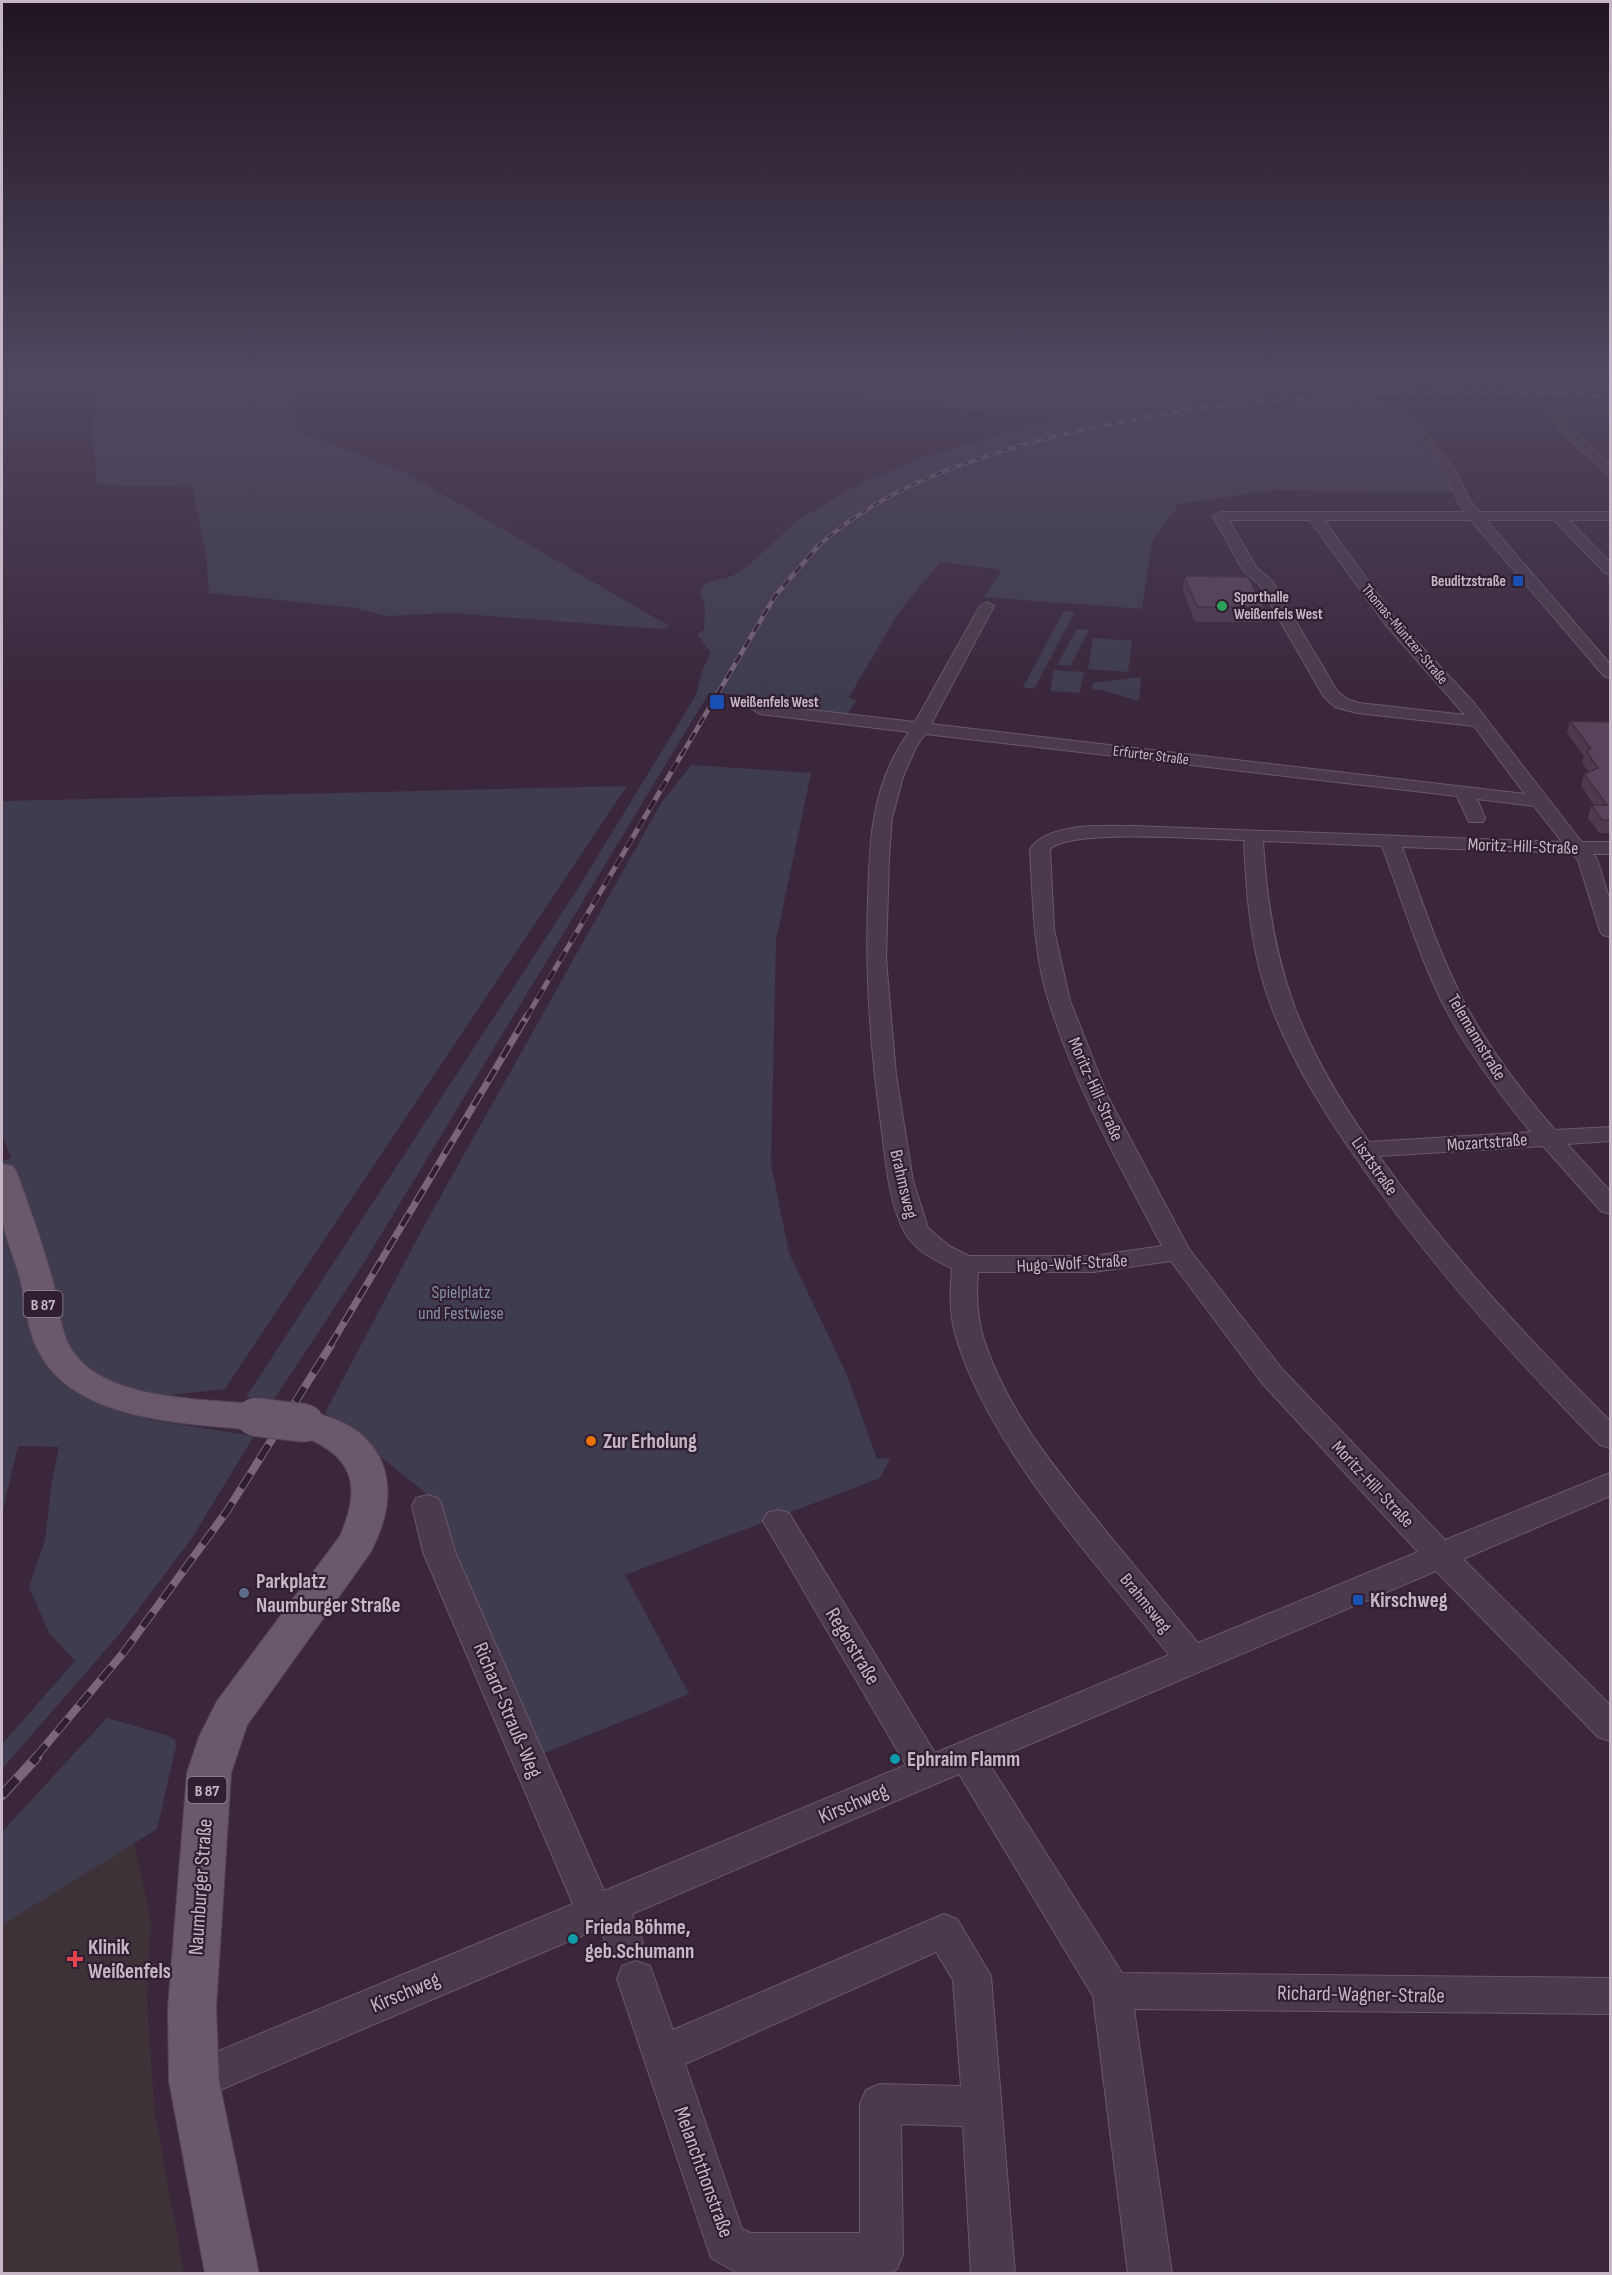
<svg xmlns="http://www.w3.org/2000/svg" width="1612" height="2275" viewBox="0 0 1612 2275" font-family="'Sofia Sans Condensed',sans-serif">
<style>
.medical{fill:#3d3237}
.green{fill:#403c4f}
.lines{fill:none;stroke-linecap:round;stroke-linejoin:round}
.minor-casing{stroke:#695869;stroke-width:2}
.major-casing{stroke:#544354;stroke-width:2}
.minor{fill:#4b3a4b;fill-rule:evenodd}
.major{fill:#6a596b;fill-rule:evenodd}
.rail-far5-casing{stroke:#7a667a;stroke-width:4}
.rail-far4-casing{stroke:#7a667a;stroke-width:4.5}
.rail-far3-casing{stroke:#7a667a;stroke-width:5}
.rail-far2-casing{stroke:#7a667a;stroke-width:7}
.rail-far1-casing{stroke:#7a667a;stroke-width:8}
.rail-casing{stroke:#7a667a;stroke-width:10}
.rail-far5{stroke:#301f30;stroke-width:2;stroke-dasharray:7;stroke-linecap:butt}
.rail-far4{stroke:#301f30;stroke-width:3;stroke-dasharray:9;stroke-linecap:butt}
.rail-far3{stroke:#301f30;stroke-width:4;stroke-dasharray:11;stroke-linecap:butt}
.rail-far2{stroke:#301f30;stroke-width:4.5;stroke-dasharray:14;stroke-linecap:butt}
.rail-far1{stroke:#301f30;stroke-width:6;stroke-dasharray:17;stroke-linecap:butt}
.rail{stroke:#301f30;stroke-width:8;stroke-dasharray:22;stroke-linecap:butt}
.major-bridge-casing{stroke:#544354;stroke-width:40;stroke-linecap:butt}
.major-bridge{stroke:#6a596b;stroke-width:38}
.wall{fill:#4d3a4d}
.building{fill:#59435a;stroke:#3e2f3f;stroke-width:1.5}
.transit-dot{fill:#1a4fb4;stroke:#301f30;stroke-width:2}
.leisure-dot{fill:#2e9e5b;stroke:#301f30;stroke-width:2}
.food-dot{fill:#e8710a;stroke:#301f30;stroke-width:2}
.service-dot{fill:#5c6f8a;stroke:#301f30;stroke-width:2}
.culture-dot{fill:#0f9aa8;stroke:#301f30;stroke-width:2}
.health-dot{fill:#e0444e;stroke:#301f30;stroke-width:2}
.labels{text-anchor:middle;stroke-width:4.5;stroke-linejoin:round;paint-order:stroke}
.far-poi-label{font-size:15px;font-weight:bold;fill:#c6b6c6;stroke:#301f30;text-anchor:start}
.far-street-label{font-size:15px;fill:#c6b6c6;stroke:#301f30}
.shield{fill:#301f30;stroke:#998999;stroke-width:1.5}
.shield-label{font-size:16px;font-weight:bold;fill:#c6b6c6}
.street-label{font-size:18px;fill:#c6b6c6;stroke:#301f30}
.park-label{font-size:18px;fill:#8592a4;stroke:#301f30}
.near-poi-label{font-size:21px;font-weight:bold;fill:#c6b6c6;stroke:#301f30;text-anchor:start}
.near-street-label{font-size:21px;fill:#c6b6c6;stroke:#301f30}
</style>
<rect width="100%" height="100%" fill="#3a273b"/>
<path class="medical" d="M 107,1718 L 151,1920 L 147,1999 L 154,2108 L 184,2273 L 2,2273 L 2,1832 Z"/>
<path class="green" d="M 94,380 L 294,380 L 297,426 L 301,432 L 406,473 L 669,626 L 661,629 L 450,613 L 386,616 L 355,608 L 209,593 L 206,553 L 192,487 L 97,485 L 93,438 Z
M 708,380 L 1311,380 L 1332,386 L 1372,380 L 1610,380 L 1610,398 L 1491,393 L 1348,397 L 1399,417 L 1450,477 L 1454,492 L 1274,490 L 1179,504 L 1152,541 L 1142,609 L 983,597 L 1002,570 L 940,562 L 897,615 L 849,697 L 856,701 L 846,716 L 780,709 L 766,700 L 742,695 L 709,693 L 365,1261 L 273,1401 L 246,1397 L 577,890 L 696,695 L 703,668 L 711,653 L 697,634 L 704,630 L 705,606 L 700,591 L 706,583 L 732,576 L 749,565 L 799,519 L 865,481 L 926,456 L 1061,417 L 1020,417 Z
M 1064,611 L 1075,612 L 1034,689 L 1023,687 Z
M 1077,629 L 1089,630 L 1070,666 L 1057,665 Z
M 1093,638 L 1132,641 L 1128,672 L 1088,669 Z
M 1054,670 L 1084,672 L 1080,693 L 1050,691 Z
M 1141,677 L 1139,701 L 1101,690 L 1092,689 L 1093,683 Z
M 691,765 L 811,773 L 776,940 L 771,1164 L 789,1253 L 847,1375 L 877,1459 L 890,1458 L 880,1478 L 625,1575 L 689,1694 L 542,1754 L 453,1555 L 436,1501 L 325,1413 L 424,1226 L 660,805 Z
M 627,786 L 225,1389 L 171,1395 L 146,1419 L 254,1436 L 192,1538 L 122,1631 L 2,1769 L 2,1744 L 75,1661 L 49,1633 L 29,1587 L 45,1540 L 52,1481 L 59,1447 L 18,1446 L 3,1510 L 2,1528 L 2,1161 L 11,1158 L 2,1134 L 2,801 Z
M 107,1718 L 166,1735 L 175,1740 L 176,1746 L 157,1829 L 2,1925 L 2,1832 Z"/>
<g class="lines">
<defs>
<path id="minor" d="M 1372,380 L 1400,380 L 1394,383 L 1352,390 L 1400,410 L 1416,420 L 1455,470 L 1470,501 L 1479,512 L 1610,512 L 1610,520 L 1569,520 L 1610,562 L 1610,574 L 1605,573 L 1554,520 L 1486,520 L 1610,664 L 1610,678 L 1604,676 L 1471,520 L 1324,520 L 1395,618 L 1474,703 L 1577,836 L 1582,842 L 1610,842 L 1610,854 L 1593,854 L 1597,859 L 1610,901 L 1610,937 L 1603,935 L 1600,931 L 1578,860 L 1572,853 L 1402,847 C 1421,898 1438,951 1463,1000 C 1488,1047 1520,1090 1555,1130 L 1610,1127 L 1610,1141 L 1567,1144 L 1610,1191 L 1610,1214 L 1601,1211 L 1543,1146 L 1379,1156 C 1447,1252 1527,1338 1610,1421 L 1610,1448 L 1600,1445 C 1511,1355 1426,1260 1354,1155 C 1318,1103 1284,1048 1265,988 C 1250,941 1246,890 1244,840 C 1208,840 1072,828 1050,849 L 1054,930 L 1070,1001 L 1108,1097 L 1189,1249 L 1282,1369 L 1445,1540 L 1610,1473 L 1610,1496 L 1463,1559 L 1610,1705 L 1610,1741 L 1598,1737 L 1436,1571 L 988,1762 L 1122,1973 L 1610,1978 L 1610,2014 L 1134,2009 L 1172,2274 L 1128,2274 L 1093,1996 L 959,1774 L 632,1914 L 643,1942 L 637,1954 L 624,1959 L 611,1954 L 600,1928 L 194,2101 L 180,2095 L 174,2081 L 180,2067 L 573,1904 L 423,1552 L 412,1506 L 416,1498 L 427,1495 L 438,1498 L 442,1506 L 455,1552 L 604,1891 L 906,1765 L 763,1521 L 767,1513 L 778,1510 L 789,1513 L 935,1753 L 1169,1655 C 1097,1563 992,1452 957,1340 C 949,1316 950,1292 952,1268 C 932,1259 913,1249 903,1229 C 889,1200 886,1164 882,1132 C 871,1055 865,978 868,901 C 869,874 869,846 874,819 C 879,788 891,757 909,732 L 760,714 L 752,709 L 760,704 L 915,722 L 980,606 L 987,602 L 994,606 L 931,724 L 1525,794 L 1474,726 L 1357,713 L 1335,707 L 1324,697 L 1259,584 L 1243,570 L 1213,516 L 1220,512 L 1465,512 C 1455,499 1451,484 1443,471 C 1435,457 1415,430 1402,421 C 1382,406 1352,406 1335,388 L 1341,385 ZM 1229,520 L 1310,520 L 1385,624 L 1465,715 L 1359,703 L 1347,699 L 1337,691 L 1272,581 L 1256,567 ZM 925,734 L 1457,796 L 1469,822 L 1483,822 L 1485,818 L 1477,799 L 1534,806 L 1562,842 L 1133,826 C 1103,826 1049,822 1030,849 C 1033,900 1033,953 1049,1002 C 1076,1088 1120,1166 1162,1246 L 1093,1256 L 969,1256 L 949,1246 L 928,1228 L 913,1181 L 896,1075 L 886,959 L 889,857 L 892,818 L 903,777 L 916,747 ZM 1263,841 L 1382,846 C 1401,897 1417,950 1441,1000 C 1465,1048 1497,1091 1531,1132 L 1369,1142 C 1298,1041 1270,964 1263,841 ZM 1171,1261 L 1262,1383 L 1418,1552 L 1198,1643 C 1164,1602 1130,1561 1097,1520 C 1052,1465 1006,1408 984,1340 C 977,1318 976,1295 978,1272 L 1093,1272 Z
M 1551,405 L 1610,407 L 1610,413 L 1559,412 L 1574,431 L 1610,464 L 1610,474 L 1606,473 L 1566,436 L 1545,408 Z
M 944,1914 L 957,1919 L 991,1976 L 1015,2274 L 971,2274 L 963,2126 L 901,2124 L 903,2254 L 897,2269 L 887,2274 L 739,2274 L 711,2258 L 617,1979 L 622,1966 L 636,1961 L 650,1966 L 673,2030 ZM 936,1952 L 953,1980 L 961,2086 L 880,2084 L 866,2090 L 860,2104 L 860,2233 L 751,2233 L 742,2229 L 685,2064 Z"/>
<path id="major" d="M 2,1164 L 13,1166 L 17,1173 C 30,1208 42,1242 52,1278 C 59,1301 59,1333 74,1353 C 107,1400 203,1399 255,1404 L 268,1408 L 273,1417 L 268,1426 L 255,1430 C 187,1423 77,1422 40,1354 C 27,1332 26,1304 20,1279 C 15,1259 5,1239 2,1218 C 0,1202 0,1179 2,1164 Z
M 305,1410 C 323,1415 342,1420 357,1431 C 399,1464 392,1512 370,1553 L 247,1725 L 231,1773 L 216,2008 L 219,2081 L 259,2274 L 205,2274 L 169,2081 L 168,2008 L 187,1773 L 199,1737 L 217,1701 L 340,1536 C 365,1479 349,1452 292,1432 L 287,1423 L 292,1414 Z"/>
</defs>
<use href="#minor" class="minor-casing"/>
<use href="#major" class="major-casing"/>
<use href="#minor" class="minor"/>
<use href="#major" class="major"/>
<defs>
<path id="rail-far5" d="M 817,547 C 875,494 952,465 1026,444 C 1217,391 1414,388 1610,396"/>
<path id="rail-far4" d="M 681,756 L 775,596 L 818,546"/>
<path id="rail-far3" d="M 526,1018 L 682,754"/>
<path id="rail-far2" d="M 330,1346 L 527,1016"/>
<path id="rail-far1" d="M 35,1758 L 124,1652 L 227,1511 L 331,1345"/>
<path id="rail" d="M 2,1795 L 37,1757"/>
</defs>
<use href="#rail-far5" class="rail-far5-casing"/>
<use href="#rail-far4" class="rail-far4-casing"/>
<use href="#rail-far3" class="rail-far3-casing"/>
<use href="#rail-far2" class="rail-far2-casing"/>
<use href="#rail-far1" class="rail-far1-casing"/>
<use href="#rail" class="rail-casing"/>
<use href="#rail-far5" class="rail-far5"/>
<use href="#rail-far4" class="rail-far4"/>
<use href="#rail-far3" class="rail-far3"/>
<use href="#rail-far2" class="rail-far2"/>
<use href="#rail-far1" class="rail-far1"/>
<use href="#rail" class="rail"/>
<defs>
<path id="major-bridge" d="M 255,1417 L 305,1423"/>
</defs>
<use href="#major-bridge" class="major-bridge-casing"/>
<use href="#major-bridge" class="major-bridge"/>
</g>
<path class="wall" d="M 1184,576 L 1264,607 L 1262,622 L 1195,622 L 1183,591 Z
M 1570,721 L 1611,722 L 1611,833 L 1599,833 L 1588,818 L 1591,805 L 1594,805 L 1581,786 L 1584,774 L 1589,772 L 1582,763 L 1584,756 L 1567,733 Z"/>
<path class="building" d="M 1184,576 L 1248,577 L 1264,607 L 1197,607 Z
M 1570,721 L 1611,722 L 1611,820 L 1602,820 L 1591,805 L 1607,805 L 1584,774 L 1598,768 L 1586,751 L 1591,749 Z"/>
<linearGradient id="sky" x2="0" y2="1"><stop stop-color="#201520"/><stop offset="0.54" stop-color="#4f4760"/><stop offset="1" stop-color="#4f4760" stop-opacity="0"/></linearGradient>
<rect width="1612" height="698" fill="url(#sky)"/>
<g class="transit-dot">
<rect x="1512" y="575" width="12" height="12" rx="3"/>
<rect x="709" y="694" width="16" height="16" rx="3"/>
<rect x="1352" y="1594" width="12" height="12" rx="3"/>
</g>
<circle class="leisure-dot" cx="1222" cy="606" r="6"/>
<circle class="food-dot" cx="591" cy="1441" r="6"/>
<circle class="service-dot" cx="244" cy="1593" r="6"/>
<g class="culture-dot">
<circle cx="895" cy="1759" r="6"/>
<circle cx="573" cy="1939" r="6"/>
</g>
<path class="health-dot" d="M72 1950h6v6h6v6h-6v6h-6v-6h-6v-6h6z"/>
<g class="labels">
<g class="far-poi-label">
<text x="1506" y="586" text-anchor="end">Beuditzstraße</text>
<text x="1234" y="602">Sporthalle<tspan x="1234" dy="17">Weißenfels West</tspan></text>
<text x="730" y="707">Weißenfels West</text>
</g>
<g class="far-street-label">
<text transform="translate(1405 634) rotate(50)" y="5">Thomas-Müntzer-Straße</text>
<text transform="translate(1151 755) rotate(7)" y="5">Erfurter Straße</text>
</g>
<g class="shield">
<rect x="23.5" y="1291" width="39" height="26" rx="4.5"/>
<rect x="187.5" y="1777" width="39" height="26" rx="4.5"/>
</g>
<g class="shield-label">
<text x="43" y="1310">B 87</text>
<text x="207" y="1796">B 87</text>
</g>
<g class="street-label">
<text transform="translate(1523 846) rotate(2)" y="6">Moritz-Hill-Straße</text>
<text transform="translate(1477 1037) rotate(59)" y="6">Telemannstraße</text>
<text transform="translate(1096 1089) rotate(66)" y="6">Moritz-Hill-Straße</text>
<text transform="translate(1487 1142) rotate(-4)" y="6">Mozartstraße</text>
<text transform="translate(1375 1166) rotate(55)" y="6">Lisztstraße</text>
<text transform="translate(904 1184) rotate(77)" y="6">Brahmsweg</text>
<text transform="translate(1072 1263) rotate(-3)" y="6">Hugo-Wolf-Straße</text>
<text transform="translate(1373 1484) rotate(47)" y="6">Moritz-Hill-Straße</text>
<text transform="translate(1146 1603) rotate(51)" y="6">Brahmsweg</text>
</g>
<g class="park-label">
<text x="461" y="1298">Spielplatz<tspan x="461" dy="21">und Festwiese</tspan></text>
</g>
<g class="near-poi-label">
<text x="603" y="1448">Zur Erholung</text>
<text x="256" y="1588">Parkplatz<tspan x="256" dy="24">Naumburger Straße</tspan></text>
<text x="1370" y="1607">Kirschweg</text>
<text x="907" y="1766">Ephraim Flamm</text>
<text x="585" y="1934">Frieda Böhme,<tspan x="585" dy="24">geb.Schumann</tspan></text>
<text x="88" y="1954">Klinik<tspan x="88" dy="24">Weißenfels</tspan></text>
</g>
<g class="near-street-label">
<text transform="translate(853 1646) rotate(59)" y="7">Regerstraße</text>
<text transform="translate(508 1710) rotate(67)" y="7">Richard-Strauß-Weg</text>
<text transform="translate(853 1803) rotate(-23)" y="7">Kirschweg</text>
<text transform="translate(200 1887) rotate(-86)" y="7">Naumburger Straße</text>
<text transform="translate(405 1992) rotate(-23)" y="7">Kirschweg</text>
<text transform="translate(1361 1994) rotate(1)" y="7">Richard-Wagner-Straße</text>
<text transform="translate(704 2172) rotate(70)" y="7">Melanchthonstraße</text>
</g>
</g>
<rect width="1612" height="2275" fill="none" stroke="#c6b6c6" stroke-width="6"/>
</svg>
